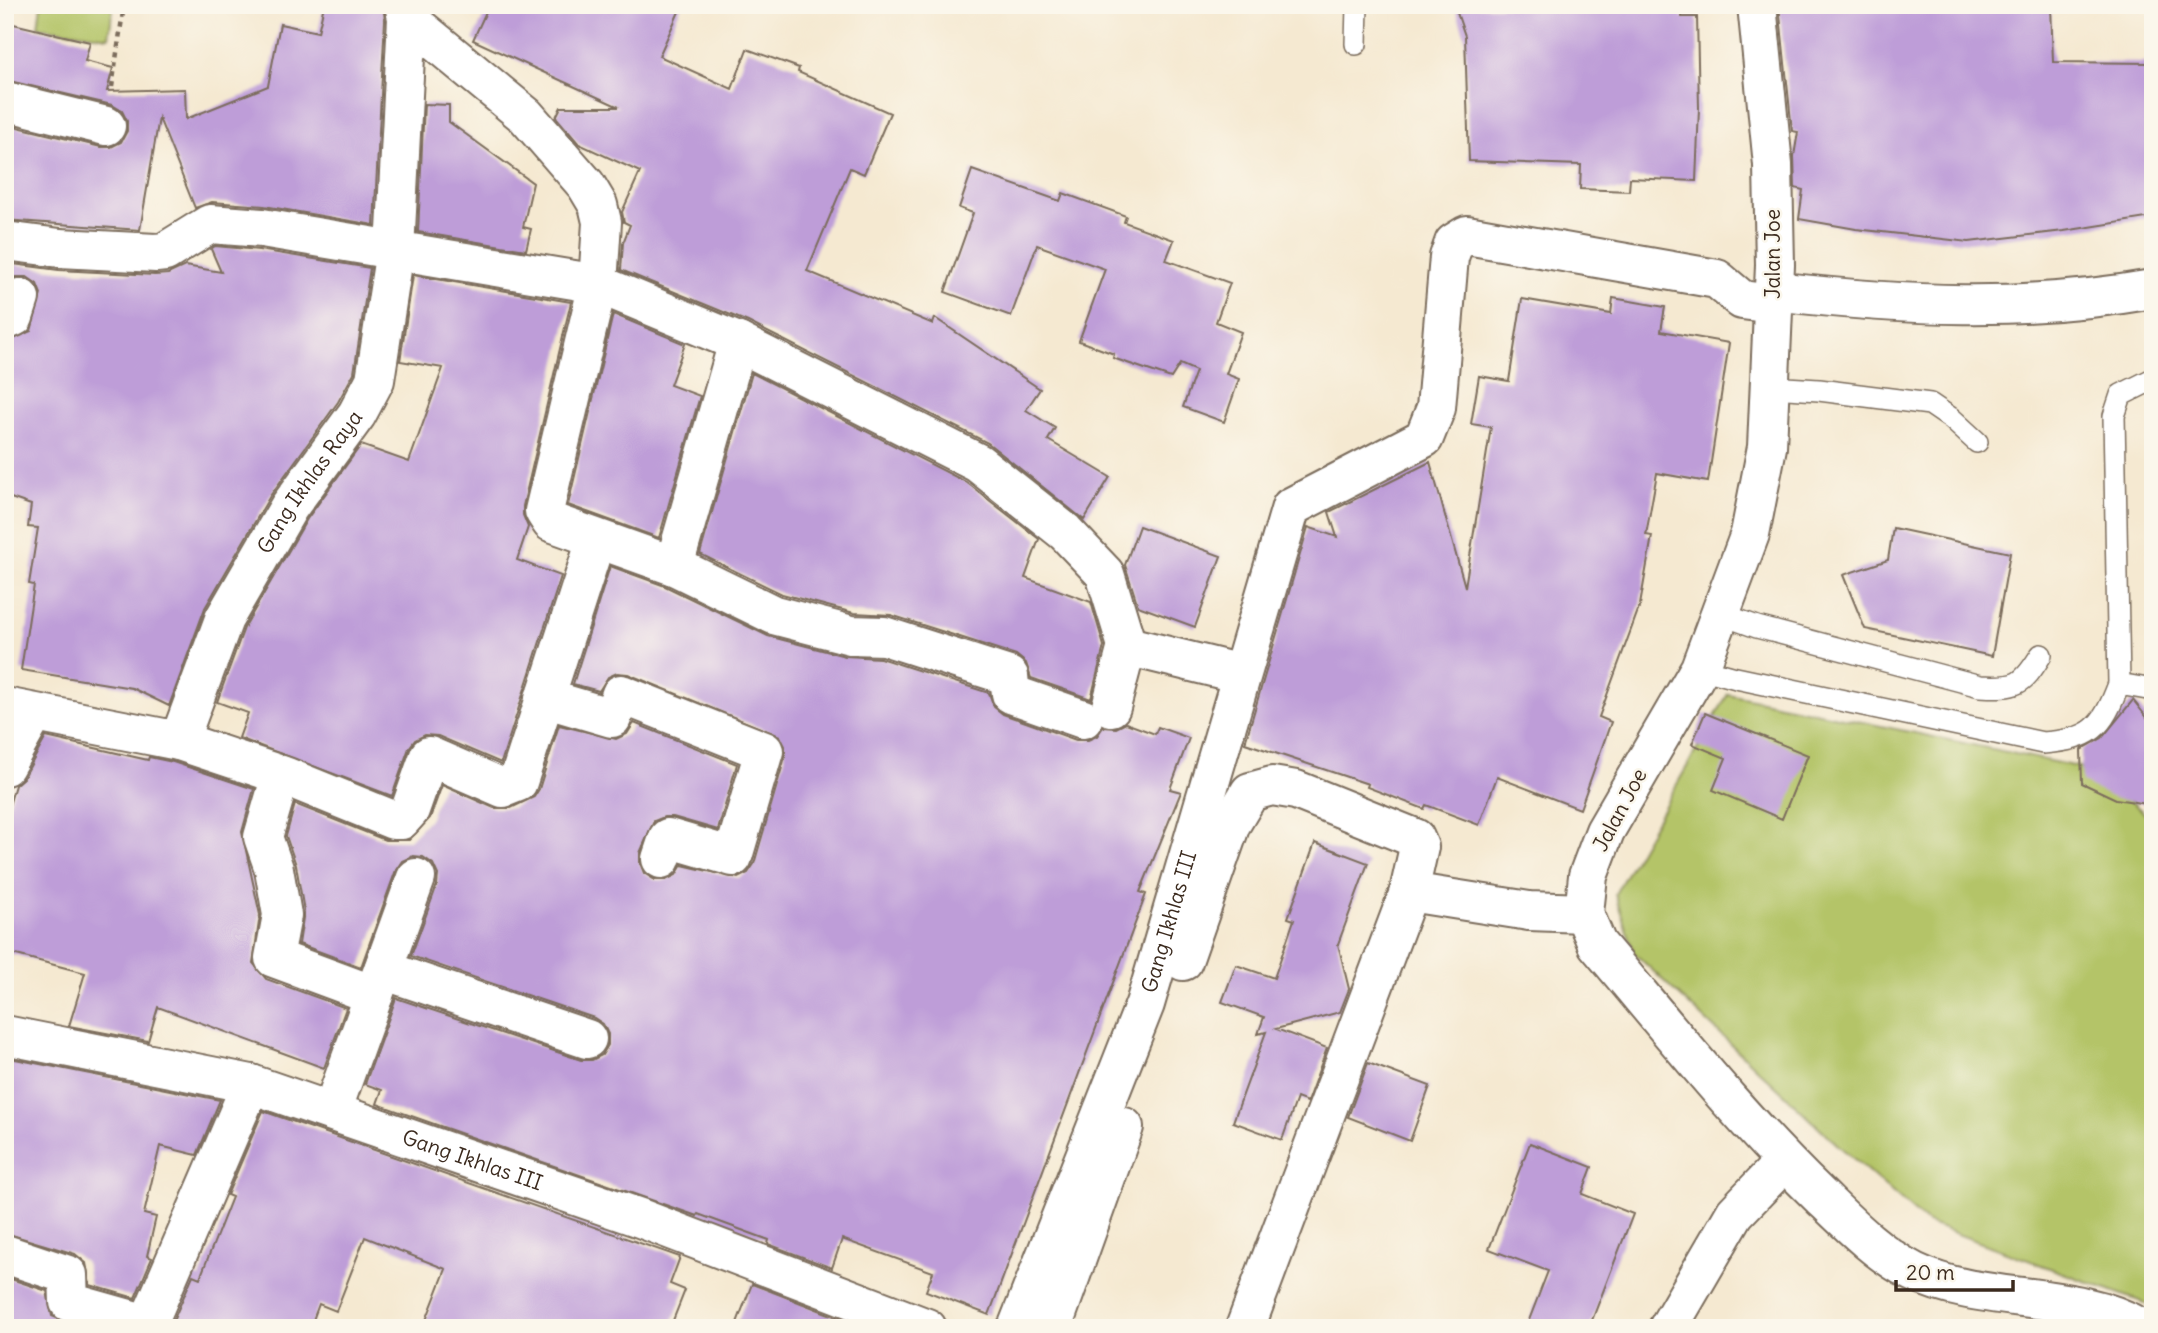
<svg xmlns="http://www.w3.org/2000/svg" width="2158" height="1333" viewBox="0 0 2158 1333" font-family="Delius,sans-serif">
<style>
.green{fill:#b4c467;stroke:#787742;stroke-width:2}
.building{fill:#be9dd8}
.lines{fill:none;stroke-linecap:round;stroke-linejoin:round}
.service-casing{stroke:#7c6d5d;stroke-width:24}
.minor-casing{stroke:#7c6d5d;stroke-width:42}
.tertiary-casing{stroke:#7c6d5d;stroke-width:42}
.path{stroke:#7c6d5d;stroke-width:4.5;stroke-dasharray:5 5;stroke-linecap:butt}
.service{stroke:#fff;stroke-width:21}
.minor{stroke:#fff;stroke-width:38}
.tertiary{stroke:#fff;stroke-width:38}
.labels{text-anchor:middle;stroke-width:5;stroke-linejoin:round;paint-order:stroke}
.street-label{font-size:21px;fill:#3b2a1e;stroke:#fbf7ec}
</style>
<rect width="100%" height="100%" fill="#fbf7ec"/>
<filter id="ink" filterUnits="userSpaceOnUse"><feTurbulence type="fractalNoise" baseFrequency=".0143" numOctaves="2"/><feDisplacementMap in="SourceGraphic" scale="14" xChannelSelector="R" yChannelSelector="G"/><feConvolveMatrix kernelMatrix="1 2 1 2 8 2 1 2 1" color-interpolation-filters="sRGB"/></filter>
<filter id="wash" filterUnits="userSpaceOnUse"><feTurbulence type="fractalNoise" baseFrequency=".00686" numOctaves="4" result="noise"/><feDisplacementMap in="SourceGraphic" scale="28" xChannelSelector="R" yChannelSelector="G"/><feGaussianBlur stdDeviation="1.57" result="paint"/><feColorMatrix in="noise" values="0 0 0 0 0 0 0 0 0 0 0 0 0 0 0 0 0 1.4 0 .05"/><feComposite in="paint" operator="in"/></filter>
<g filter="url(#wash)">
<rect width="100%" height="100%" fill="#f5e9d1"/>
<path class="green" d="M 41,5 L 113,5 L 109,37 L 38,27 Z
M 1728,694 L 2097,771 L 2153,821 L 2153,1306 L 1927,1223 L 1838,1145 L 1634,953 L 1615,894 Z"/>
<g id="blocks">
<path class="building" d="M 324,5 L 383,5 L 385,20 L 374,225 L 264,206 L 212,202 L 195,208 L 159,118 L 140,230 L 5,220 L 5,124 L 101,147 L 111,147 L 121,142 L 127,131 L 127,121 L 122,111 L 112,105 L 5,80 L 5,22 L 90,42 L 85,61 L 113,68 L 107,91 L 185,89 L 186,119 L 268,86 L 280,24 L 318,32 Z
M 489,5 L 682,5 L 659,56 L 732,89 L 747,49 L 799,68 L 798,72 L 890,113 L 864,174 L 850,168 L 807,271 L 933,324 L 935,318 L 1040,389 L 1026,410 L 1055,428 L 1048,440 L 1110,477 L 1084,520 L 988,443 L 748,322 L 621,270 L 623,243 L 630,225 L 624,222 L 622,212 L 640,172 L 579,144 L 556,117 L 561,107 L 619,107 L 473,40 Z
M 1682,5 L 1682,17 L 1697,17 L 1699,108 L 1696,181 L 1630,178 L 1629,191 L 1580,189 L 1581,165 L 1469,161 L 1465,36 L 1455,7 Z
M 1779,5 L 2051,5 L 2053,62 L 2153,63 L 2153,217 L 2064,231 L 1969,242 L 1856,229 L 1799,219 L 1803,190 L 1795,188 L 1794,156 L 1798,132 L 1792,131 Z
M 424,104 L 449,105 L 449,122 L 533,183 L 523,227 L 531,229 L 526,250 L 418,232 Z
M 972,170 L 1060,201 L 1063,193 L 1126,216 L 1124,222 L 1174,240 L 1166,260 L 1230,283 L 1216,322 L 1241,332 L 1226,374 L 1239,379 L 1224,422 L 1183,407 L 1196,371 L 1180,364 L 1171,378 L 1113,358 L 1114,354 L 1079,341 L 1105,269 L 1037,245 L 1011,316 L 945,292 L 973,213 L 959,208 Z
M 215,246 L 259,250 L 370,268 L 354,373 L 338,402 L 270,496 L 205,608 L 169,706 L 132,688 L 21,670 L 34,585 L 29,584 L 38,528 L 28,527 L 31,505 L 5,496 L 5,342 L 31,331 L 41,294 L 37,284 L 27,277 L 16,277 L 5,282 L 5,263 L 59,270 L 155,275 L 168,274 L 185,266 L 221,272 L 211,249 Z
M 413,275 L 571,302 L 523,506 L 523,515 L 528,527 L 517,560 L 561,576 L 501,763 L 438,736 L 425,735 L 415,740 L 409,748 L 392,796 L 239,738 L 248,713 L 217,702 L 244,628 L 307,519 L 361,445 L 409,462 L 443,368 L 400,361 Z
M 1613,298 L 1665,307 L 1661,331 L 1729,343 L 1708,482 L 1657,473 L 1646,535 L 1652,536 L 1640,605 L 1599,717 L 1611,722 L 1580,809 L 1497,777 L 1479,825 L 1426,805 L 1424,809 L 1367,787 L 1368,784 L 1245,743 L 1308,527 L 1337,537 L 1329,512 L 1430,462 L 1465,587 L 1491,427 L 1471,424 L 1479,376 L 1509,381 L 1522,299 L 1611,314 Z
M 613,314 L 685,344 L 670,385 L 700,396 L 659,538 L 568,505 Z
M 752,373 L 966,482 L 1039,539 L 1025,578 L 1091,602 L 1104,646 L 1091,699 L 1031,678 L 1026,663 L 1016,655 L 891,615 L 854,613 L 782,594 L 700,554 Z
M 1139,526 L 1221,556 L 1195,627 L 1138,606 L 1125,565 Z
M 1893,528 L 2010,553 L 1992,656 L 1865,629 L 1843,575 L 1888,560 Z
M 610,566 L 665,586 L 768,636 L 845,656 L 880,658 L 989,693 L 994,707 L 1003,714 L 1076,740 L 1088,740 L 1097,736 L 1103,727 L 1116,728 L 1126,723 L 1155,734 L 1158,727 L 1189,738 L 1170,789 L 1181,792 L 1140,892 L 1146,894 L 989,1315 L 926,1291 L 933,1272 L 842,1239 L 832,1268 L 768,1244 L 769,1240 L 698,1214 L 697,1216 L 377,1104 L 382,1090 L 365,1084 L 396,998 L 581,1060 L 592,1060 L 602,1055 L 608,1045 L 608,1034 L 603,1024 L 594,1018 L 411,956 L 437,885 L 438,875 L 433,864 L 423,857 L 413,856 L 402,861 L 396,870 L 361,967 L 299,944 L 304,911 L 296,865 L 286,836 L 295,804 L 385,840 L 409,840 L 430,818 L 442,785 L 494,808 L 511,808 L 534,797 L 539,789 L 559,725 L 616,739 L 627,734 L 634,723 L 737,764 L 718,830 L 673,817 L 664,817 L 654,821 L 640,853 L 640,863 L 644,873 L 655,880 L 666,880 L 676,875 L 682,865 L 738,878 L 748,873 L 754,864 L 785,757 L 785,746 L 780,736 L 628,674 L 617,673 L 608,677 L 599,691 L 573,684 Z
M 2133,700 L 2153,725 L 2153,805 L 2116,799 L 2082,783 L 2081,750 L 2102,738 Z
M 1705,713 L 1808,755 L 1782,819 L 1713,790 L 1726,758 L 1692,744 Z
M 46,737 L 148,760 L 149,757 L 173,762 L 254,789 L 242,832 L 260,915 L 253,963 L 266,979 L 346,1008 L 324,1068 L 158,1007 L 148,1041 L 69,1026 L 85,973 L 5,952 L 5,819 L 15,785 L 24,777 Z
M 1315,843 L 1368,863 L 1338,944 L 1349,989 L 1340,1012 L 1276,1029 L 1327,1048 L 1307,1102 L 1297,1098 L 1282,1140 L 1233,1122 L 1266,1032 L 1258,1034 L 1264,1017 L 1222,1002 L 1236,965 L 1274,978 L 1294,920 L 1288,918 Z
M 5,1057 L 220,1100 L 197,1155 L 160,1146 L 144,1214 L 156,1217 L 147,1256 L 152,1258 L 135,1298 L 90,1285 L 86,1263 L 75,1254 L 5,1233 Z
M 1368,1063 L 1430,1086 L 1410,1141 L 1348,1117 Z
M 263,1111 L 680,1257 L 670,1284 L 685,1290 L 670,1328 L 423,1328 L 446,1269 L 365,1237 L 336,1311 L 319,1304 L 310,1328 L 170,1328 L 193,1275 L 200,1278 L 232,1197 L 227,1195 Z
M 1530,1143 L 1592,1167 L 1582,1194 L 1633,1214 L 1589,1328 L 1526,1328 L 1548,1271 L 1489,1249 Z
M 5,1277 L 47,1291 L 52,1316 L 80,1328 L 5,1328 Z
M 752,1284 L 865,1328 L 735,1328 Z"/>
</g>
</g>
<g filter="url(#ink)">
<use href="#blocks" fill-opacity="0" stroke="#7c6d5d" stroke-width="2"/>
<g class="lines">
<defs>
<path id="service" d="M 1356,44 L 1357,5
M 1769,387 L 1819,390 L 1930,404 L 1952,419 L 1977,442
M 1721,614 L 1757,627 L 1980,686 C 2017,688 2022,686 2041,655
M 1700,668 L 1736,678 L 2043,743 C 2092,739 2102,729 2119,684 L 2114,416 L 2121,395 L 2153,379
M 2119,684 L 2153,690"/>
<g id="minor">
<path d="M 407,18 L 526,116 L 586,185 L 598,205 L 602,222 L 598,284 L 738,342 L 978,463 L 1065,532 L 1105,574 L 1127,646 L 1111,707"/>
<path d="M 5,101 L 106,126"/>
<path d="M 5,241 L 60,248 L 156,253 L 165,252 L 210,224 L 262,228 L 598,284 L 544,511 L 551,522 L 674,566 L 774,615 L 851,635 L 884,636 L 1009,676 L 1011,694 L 1083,719"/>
<path d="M 1774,291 C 1905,306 2022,312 2153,289"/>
<path d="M 5,321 L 14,317 L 20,298"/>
<path d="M 674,566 L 738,342"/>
<path d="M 1127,646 L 1241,674"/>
<path d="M 544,698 L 612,718 L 621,694 L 764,751 L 733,857 L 668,838 L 661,859"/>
<path id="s1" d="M 5,707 L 179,741 L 224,619 L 289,507 L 357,414 L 375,380 L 395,250 L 407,18 L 404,5"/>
<path d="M 179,741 L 287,777 L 393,820 L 401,820 L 410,810 L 429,756 L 503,788 L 518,782 L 596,540"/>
<path d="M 5,766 L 34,714"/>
<path d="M 281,775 L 263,837 L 274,869 L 282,915 L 274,958 L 374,995"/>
<path d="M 1409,892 L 1529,911 L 1584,913"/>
<path d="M 1183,961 L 1231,824 L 1250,792 L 1272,786 L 1296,790 L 1415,838 L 1419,847 L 1409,892 L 1245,1328"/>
<path d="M 383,970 L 587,1039"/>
<path id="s2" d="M 5,1035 L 251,1084 L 640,1218 L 927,1328"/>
<path d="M 332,1111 L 416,878"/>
<path d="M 5,1254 L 68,1275 L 69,1302 L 147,1324"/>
<path d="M 146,1328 L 251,1084"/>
<path id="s3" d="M 1017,1328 L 1145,1004 L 1291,507 L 1424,438 L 1436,408 L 1449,257 L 1454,243 L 1467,235 L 1717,279 L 1742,300 L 1773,304"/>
<path d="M 1052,1328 L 1124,1127"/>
<path d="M 1668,1328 L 1735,1213 L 1784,1162"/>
</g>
<path id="tertiary" d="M 1757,5 L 1773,165 L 1775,265 L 1767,447 L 1750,534 L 1700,668 L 1605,831 L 1588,876 L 1584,913 L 1597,944 C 1669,1029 1739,1118 1819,1195 C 1848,1223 1878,1254 1914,1272 C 1982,1305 2074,1289 2141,1328"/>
</defs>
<use href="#service" class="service-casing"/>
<use href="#minor" class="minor-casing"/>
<use href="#tertiary" class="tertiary-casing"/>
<path class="path" d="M 112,87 L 124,5"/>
<use href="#service" class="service"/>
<use href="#minor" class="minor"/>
<use href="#tertiary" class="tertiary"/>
</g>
</g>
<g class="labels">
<g class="street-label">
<text transform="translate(1773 254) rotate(-90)" y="7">Jalan Joe</text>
<text dy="7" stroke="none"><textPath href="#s1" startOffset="469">Gang Ikhlas Raya</textPath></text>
<text transform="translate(1620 810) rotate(-62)" y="7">Jalan Joe</text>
<text dy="7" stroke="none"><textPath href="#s3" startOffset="434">Gang Ikhlas III</textPath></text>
<text dy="7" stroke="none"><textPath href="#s2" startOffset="485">Gang Ikhlas III</textPath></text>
</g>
</g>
<rect width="2158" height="1333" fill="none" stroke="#fbf7ec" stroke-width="28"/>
<path d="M1896 1280v10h117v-10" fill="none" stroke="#3b2a1e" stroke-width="3.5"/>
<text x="1906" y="1280" font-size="21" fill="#3b2a1e" stroke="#fbf7ec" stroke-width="5" paint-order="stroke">20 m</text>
</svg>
